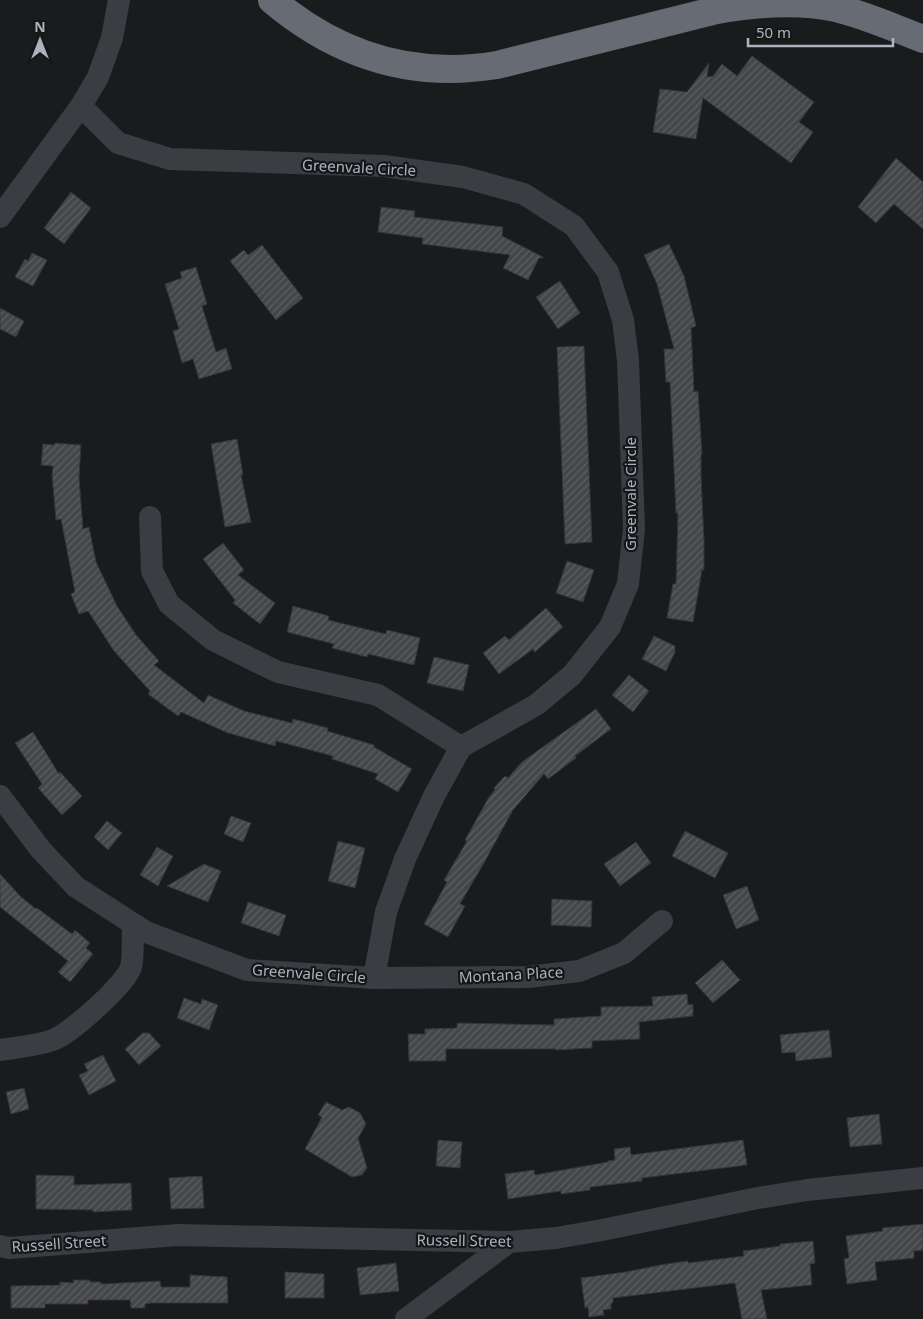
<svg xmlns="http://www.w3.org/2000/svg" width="923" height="1319" viewBox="0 0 923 1319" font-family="'Noto Sans',sans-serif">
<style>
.building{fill:url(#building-hatch);stroke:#343539}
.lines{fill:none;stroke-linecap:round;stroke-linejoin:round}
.street{stroke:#3b3d43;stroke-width:22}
.highway{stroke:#676b74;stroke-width:28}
.labels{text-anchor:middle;stroke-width:4.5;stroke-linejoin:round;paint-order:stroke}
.street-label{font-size:15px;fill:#acb3be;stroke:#151618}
</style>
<defs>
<pattern id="building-hatch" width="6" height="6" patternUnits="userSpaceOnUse" patternTransform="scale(1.25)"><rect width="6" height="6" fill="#44464a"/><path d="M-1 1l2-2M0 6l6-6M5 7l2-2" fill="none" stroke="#5c5e62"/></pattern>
</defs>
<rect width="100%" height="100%" fill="#1a1b1d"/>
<path class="building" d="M 752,56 L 814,102 L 799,122 L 813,132 L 791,163 L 703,98 L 696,139 L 653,132 L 660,89 L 687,92 L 709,63 L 707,77 L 713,76 L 722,64 L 737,76 Z
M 896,158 L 923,182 L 923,229 L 894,204 L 876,223 L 858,207 Z
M 71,192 L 91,208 L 64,244 L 44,228 Z
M 381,207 L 415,211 L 414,217 L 503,227 L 502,236 L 543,257 L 543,258 L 539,258 L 528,280 L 503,268 L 510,255 L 422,244 L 423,238 L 378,232 Z
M 669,244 L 684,276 L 696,326 L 691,328 L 694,392 L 698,391 L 702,454 L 701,454 L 701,476 L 704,541 L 704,570 L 702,570 L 693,622 L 667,618 L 673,584 L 676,584 L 678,513 L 676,513 L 670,382 L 666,382 L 664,349 L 674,349 L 657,284 L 644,255 Z
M 262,245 L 303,298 L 276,320 L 230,261 L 244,250 L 248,255 Z
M 32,253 L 47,260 L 33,286 L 15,277 L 25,259 L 28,261 Z
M 196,267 L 207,304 L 202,306 L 216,352 L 226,348 L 232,369 L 199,379 L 193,359 L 182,363 L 173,331 L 179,329 L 165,284 L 182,278 L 180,272 Z
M 560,281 L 580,313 L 558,329 L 536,297 Z
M 0,308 L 24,321 L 16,337 L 0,329 Z
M 584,346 L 592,542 L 565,544 L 557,347 Z
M 237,439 L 243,475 L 241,475 L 251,522 L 225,527 L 211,444 Z
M 55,443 L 81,445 L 79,477 L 83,529 L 89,527 L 96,562 L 117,606 L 136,635 L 159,661 L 154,665 L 204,703 L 208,695 L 244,711 L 292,723 L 293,719 L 328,728 L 327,731 L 374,745 L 374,747 L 412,769 L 398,792 L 375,779 L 378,774 L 332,759 L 333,756 L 276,741 L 275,746 L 228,733 L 181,712 L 178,716 L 148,694 L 150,691 L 114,651 L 88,611 L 79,614 L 71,594 L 75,592 L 61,519 L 56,520 L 52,475 L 53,466 L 41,465 L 43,444 L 54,445 Z
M 223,543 L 244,570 L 238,575 L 275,603 L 260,624 L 233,603 L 235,600 L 203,559 Z
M 567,561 L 594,570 L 583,602 L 556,593 Z
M 293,606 L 329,616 L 328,620 L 386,634 L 387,630 L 420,638 L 414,665 L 368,654 L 367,657 L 332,648 L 334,644 L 287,632 Z
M 546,608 L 563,627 L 535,652 L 533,649 L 499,674 L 483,653 L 505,636 L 509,640 Z
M 654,636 L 675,646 L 675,652 L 666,671 L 642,659 Z
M 434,657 L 469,665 L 463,691 L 427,683 Z
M 629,675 L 649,691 L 633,712 L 612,695 Z
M 596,709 L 611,729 L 575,756 L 576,758 L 548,779 L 544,774 L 513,810 L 485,861 L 460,904 L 465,906 L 448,937 L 424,924 L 447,882 L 444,880 L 467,841 L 465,840 L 489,797 L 495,790 L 494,788 L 505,776 L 508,778 L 522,762 Z
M 33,732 L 59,774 L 60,772 L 82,796 L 62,815 L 38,788 L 42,784 L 15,743 Z
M 231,816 L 251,823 L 243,842 L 224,834 Z
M 107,821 L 122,833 L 108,850 L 94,837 Z
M 685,831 L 728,853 L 715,878 L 672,856 Z
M 338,841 L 365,848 L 355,888 L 328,881 Z
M 636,842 L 651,863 L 620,886 L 604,864 Z
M 157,847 L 173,856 L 158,886 L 140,875 Z
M 204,864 L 221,871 L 208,902 L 167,886 Z
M 0,874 L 21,897 L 36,909 L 37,908 L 72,934 L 75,930 L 90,943 L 86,948 L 93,954 L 70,982 L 58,972 L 68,961 L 0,907 Z
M 747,886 L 759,920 L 736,929 L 723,895 Z
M 552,899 L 592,901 L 591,927 L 551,925 Z
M 248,902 L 286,915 L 279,936 L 241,923 Z
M 722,960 L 740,980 L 713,1003 L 695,983 Z
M 687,994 L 688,1005 L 693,1004 L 693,1016 L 639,1022 L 640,1039 L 592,1041 L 592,1048 L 556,1050 L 556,1049 L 446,1049 L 446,1061 L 409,1061 L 408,1034 L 425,1034 L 425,1029 L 457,1028 L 457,1023 L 554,1025 L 554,1019 L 601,1016 L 601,1007 L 653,1006 L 652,997 Z
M 184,998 L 201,1004 L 202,999 L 218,1005 L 209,1030 L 177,1018 Z
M 829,1030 L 832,1057 L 796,1061 L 795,1052 L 782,1053 L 780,1035 Z
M 143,1033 L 149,1033 L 161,1046 L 139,1065 L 125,1049 Z
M 103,1055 L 116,1081 L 89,1095 L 79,1075 L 88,1071 L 84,1064 Z
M 24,1088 L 29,1109 L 11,1114 L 6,1092 Z
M 326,1102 L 342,1110 L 349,1107 L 360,1113 L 366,1124 L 358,1138 L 367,1168 L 362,1175 L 352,1177 L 305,1149 L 322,1117 L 318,1115 Z
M 879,1114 L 882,1144 L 850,1147 L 847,1118 Z
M 438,1140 L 462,1142 L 460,1168 L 436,1166 Z
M 743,1140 L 747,1165 L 642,1178 L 642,1181 L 590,1187 L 590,1190 L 561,1194 L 561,1191 L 508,1199 L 505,1174 L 534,1170 L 535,1175 L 608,1162 L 608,1161 L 615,1160 L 614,1149 L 630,1147 L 631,1155 Z
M 36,1175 L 74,1176 L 74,1185 L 131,1183 L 132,1210 L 93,1212 L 93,1210 L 36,1209 Z
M 202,1176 L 204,1208 L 171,1209 L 169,1178 Z
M 923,1224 L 923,1250 L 914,1251 L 914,1258 L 875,1262 L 877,1280 L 847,1284 L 844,1259 L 849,1258 L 846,1236 L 883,1231 L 882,1228 Z
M 813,1241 L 815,1263 L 810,1264 L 812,1285 L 761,1290 L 767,1319 L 742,1319 L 735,1283 L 613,1298 L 613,1303 L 611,1303 L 611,1309 L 603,1310 L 604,1315 L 589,1317 L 588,1307 L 585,1308 L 581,1278 L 625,1272 L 666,1264 L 688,1261 L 688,1263 L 744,1256 L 743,1251 L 780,1246 L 780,1244 Z
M 396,1263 L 399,1291 L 360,1295 L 357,1268 Z
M 285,1272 L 324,1274 L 324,1298 L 285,1298 Z
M 190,1275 L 227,1277 L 228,1303 L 151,1303 L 145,1304 L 145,1308 L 131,1308 L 130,1300 L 88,1300 L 88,1304 L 45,1304 L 45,1308 L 11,1308 L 11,1286 L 60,1285 L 60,1282 L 74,1283 L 73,1280 L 90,1280 L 90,1282 L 101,1282 L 101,1284 L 160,1281 L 161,1287 L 190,1287 Z"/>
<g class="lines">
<path class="street" d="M 0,217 L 81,106 L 98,77 L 112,38 L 119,0
M 150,517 L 152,571 L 169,604 L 213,640 L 278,672 L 378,695 L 461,747
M 0,796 L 41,850 L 76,887 L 146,932 L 247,970 L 374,978 L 386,912 L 405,859 L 434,796 L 461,747 L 536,705 L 572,675 L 610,627 L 628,584 L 634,529 L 628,360 L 623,320 L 608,272 L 574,226 L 524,194 L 463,177 L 384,166 L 170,159 L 118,143 L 81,106
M 374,978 L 528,977 L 579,971 L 624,953 L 662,921
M 0,1050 C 18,1047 36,1046 53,1040 C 71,1033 126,984 131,967 C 134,957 132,935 133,924
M 0,1246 L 9,1248 L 178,1235 L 509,1242 L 556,1238 L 602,1230 L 758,1198 L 807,1190 L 923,1178
M 406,1319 L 509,1242"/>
<path class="highway" d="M 272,0 C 337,55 412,79 497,65 L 717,10 C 756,3 797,0 836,8 C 866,15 894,28 923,39"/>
</g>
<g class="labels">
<g class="street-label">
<text transform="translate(359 168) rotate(3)" y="5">Greenvale Circle</text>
<text transform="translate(631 494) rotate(-90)" y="5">Greenvale Circle</text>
<text transform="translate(309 974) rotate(4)" y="5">Greenvale Circle</text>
<text transform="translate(511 975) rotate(-3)" y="5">Montana Place</text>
<text transform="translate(464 1241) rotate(1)" y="5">Russell Street</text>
<text transform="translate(59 1244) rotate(-4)" y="5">Russell Street</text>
</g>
</g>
<g transform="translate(40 40)" stroke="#151618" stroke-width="4" paint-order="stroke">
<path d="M0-4L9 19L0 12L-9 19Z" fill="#acb3be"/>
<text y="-8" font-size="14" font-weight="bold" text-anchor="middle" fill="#acb3be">N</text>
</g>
<path d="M748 38v8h145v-8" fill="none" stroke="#acb3be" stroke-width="2.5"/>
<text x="756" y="38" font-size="15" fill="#acb3be" stroke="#151618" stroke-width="4" paint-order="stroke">50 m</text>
</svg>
